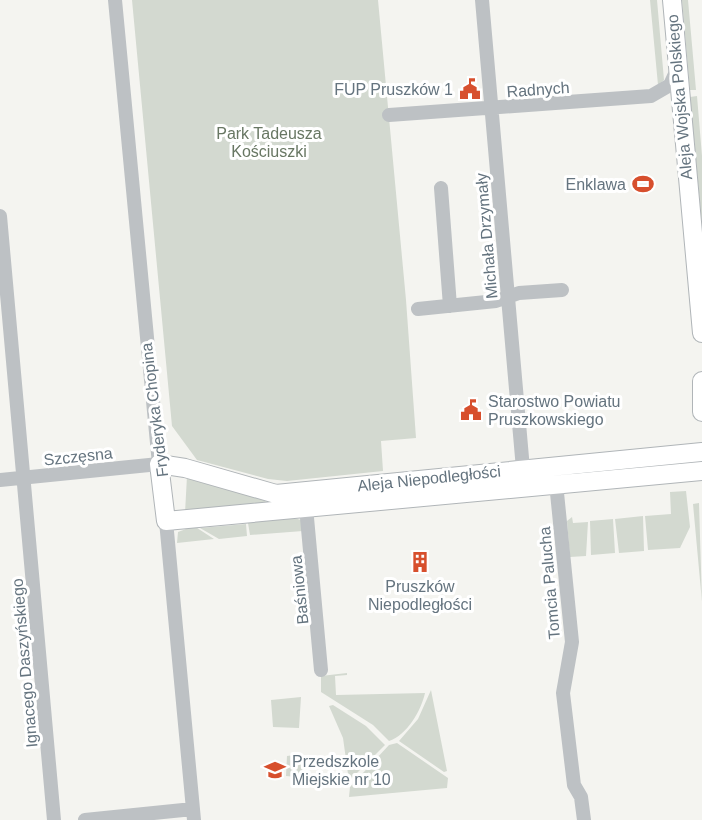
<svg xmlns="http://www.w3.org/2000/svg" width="702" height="820" viewBox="0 0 702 820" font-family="Helvetica,sans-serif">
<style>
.green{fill:#d3d9d0}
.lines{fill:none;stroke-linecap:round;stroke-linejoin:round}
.secondary-casing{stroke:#b0b5b8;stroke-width:20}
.street{stroke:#bdc1c4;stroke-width:14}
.secondary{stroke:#fff;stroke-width:18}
.labels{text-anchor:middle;stroke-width:6;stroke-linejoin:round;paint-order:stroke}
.poi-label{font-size:16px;fill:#65747f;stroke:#fff;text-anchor:end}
.street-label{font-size:16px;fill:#65747f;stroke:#fff}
.park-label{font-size:16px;fill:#687763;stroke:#fff}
</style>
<rect width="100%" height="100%" fill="#f4f4f0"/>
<path class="green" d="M 132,0 L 378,0 L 406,300 L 416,438 L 381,441 L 383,471 L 287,481 L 268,479 L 197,460 L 172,426 Z
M 650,0 L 657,0 L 664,80 L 658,85 Z
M 682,0 L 688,0 L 696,90 L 690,90 Z
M 697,96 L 702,156 L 702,224 L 690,97 Z
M 187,476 L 265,498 L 266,501 L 263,505 L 185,513 Z
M 686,491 L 690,527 L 680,548 L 648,550 L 645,516 L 671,514 L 670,492 Z
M 699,503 L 702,602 L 693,504 Z
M 643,516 L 644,551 L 619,553 L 615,519 Z
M 291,517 L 301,520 L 303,531 L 250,535 L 248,523 Z
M 572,517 L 573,523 L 588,522 L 586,556 L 570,557 L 567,521 Z
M 613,519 L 615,553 L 591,555 L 590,521 Z
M 246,524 L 247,536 L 219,539 L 200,528 Z
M 194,526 L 214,539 L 177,543 L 178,532 Z
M 347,673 L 347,675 L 335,676 L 336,695 L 425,693 C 421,711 407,735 389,741 L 373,725 L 321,692 L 321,676 Z
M 431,690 L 447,771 L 444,772 L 399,741 L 418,719 Z
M 301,697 L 299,728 L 273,727 L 271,700 Z
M 333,705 L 366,726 L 385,745 L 349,781 L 343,738 L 329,706 Z
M 397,743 L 448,778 L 447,788 L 349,797 L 350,787 L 389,745 Z
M 302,754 L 307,772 L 296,777 L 286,776 L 287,756 Z"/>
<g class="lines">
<defs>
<path id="secondary" d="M 672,0 L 702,333
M 702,381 L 702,412
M 702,452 L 276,494 L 185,468 L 159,464 L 166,521 L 702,471"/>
</defs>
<use href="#secondary" class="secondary-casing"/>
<path class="street" d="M 482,0 L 523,469
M 389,115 L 651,96 L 670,85 L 676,72
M 441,188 L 450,306
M 0,216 L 54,820
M 418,309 L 496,301 L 519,293 L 562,290
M 0,480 L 159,464 L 115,0
M 556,483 L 572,642 L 563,693 L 574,785 L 581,797 L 584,820
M 306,507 L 321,670
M 166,521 L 194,820
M 85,820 L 193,809"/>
<use href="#secondary" class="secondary"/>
</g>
<defs>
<symbol id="civic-bare" viewBox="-9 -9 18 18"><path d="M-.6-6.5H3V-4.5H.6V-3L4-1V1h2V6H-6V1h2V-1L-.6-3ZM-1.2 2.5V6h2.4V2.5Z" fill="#d74f2d" stroke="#fff" stroke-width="2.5" paint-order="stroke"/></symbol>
<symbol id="stadium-bare" viewBox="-9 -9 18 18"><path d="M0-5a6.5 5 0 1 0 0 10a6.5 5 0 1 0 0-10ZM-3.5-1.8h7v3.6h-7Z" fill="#d74f2d" stroke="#fff" stroke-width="2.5" paint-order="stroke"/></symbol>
<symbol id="building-bare" viewBox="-9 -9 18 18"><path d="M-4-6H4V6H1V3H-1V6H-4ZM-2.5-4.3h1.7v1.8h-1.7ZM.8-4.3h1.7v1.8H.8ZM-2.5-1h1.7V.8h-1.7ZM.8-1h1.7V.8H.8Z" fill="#d74f2d" stroke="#fff" stroke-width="2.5" paint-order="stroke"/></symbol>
<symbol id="school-bare" viewBox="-9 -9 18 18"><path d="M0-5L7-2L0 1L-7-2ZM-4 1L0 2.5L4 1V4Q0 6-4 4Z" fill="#d74f2d" stroke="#fff" stroke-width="2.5" paint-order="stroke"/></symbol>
</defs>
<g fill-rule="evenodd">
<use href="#civic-bare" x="455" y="74" width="30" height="30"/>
<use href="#stadium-bare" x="628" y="169" width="30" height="30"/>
<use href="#civic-bare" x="456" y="395" width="30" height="30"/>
<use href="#building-bare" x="405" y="547" width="30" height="30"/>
<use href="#school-bare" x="260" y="755" width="30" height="30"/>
</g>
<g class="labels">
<g class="poi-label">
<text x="453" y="95">FUP Pruszków 1</text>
<text x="626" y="190">Enklawa</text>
<text x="488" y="407" text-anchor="start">Starostwo Powiatu<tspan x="488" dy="18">Pruszkowskiego</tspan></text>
<text x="420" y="592" text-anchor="middle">Pruszków<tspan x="420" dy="18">Niepodległości</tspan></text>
<text x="292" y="767" text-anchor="start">Przedszkole<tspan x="292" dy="18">Miejskie nr 10</tspan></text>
</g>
<g class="street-label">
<text transform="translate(538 89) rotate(-4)" y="6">Radnych</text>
<text transform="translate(679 97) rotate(-95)" y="6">Aleja Wojska Polskiego</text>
<text transform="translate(486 236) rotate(-95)" y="6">Michała Drzymały</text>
<text transform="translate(154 410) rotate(-97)" y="6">Fryderyka Chopina</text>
<text transform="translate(78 456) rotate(-6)" y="6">Szczęsna</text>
<text transform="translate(429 478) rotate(-6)" y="6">Aleja Niepodległości</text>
<text transform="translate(549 583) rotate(-95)" y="6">Tomcia Palucha</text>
<text transform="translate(299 590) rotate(-96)" y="6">Baśniowa</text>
<text transform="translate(24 663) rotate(-95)" y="6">Ignacego Daszyńskiego</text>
</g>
<g class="park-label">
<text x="269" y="139">Park Tadeusza<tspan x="269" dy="18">Kościuszki</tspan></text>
</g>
</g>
</svg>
